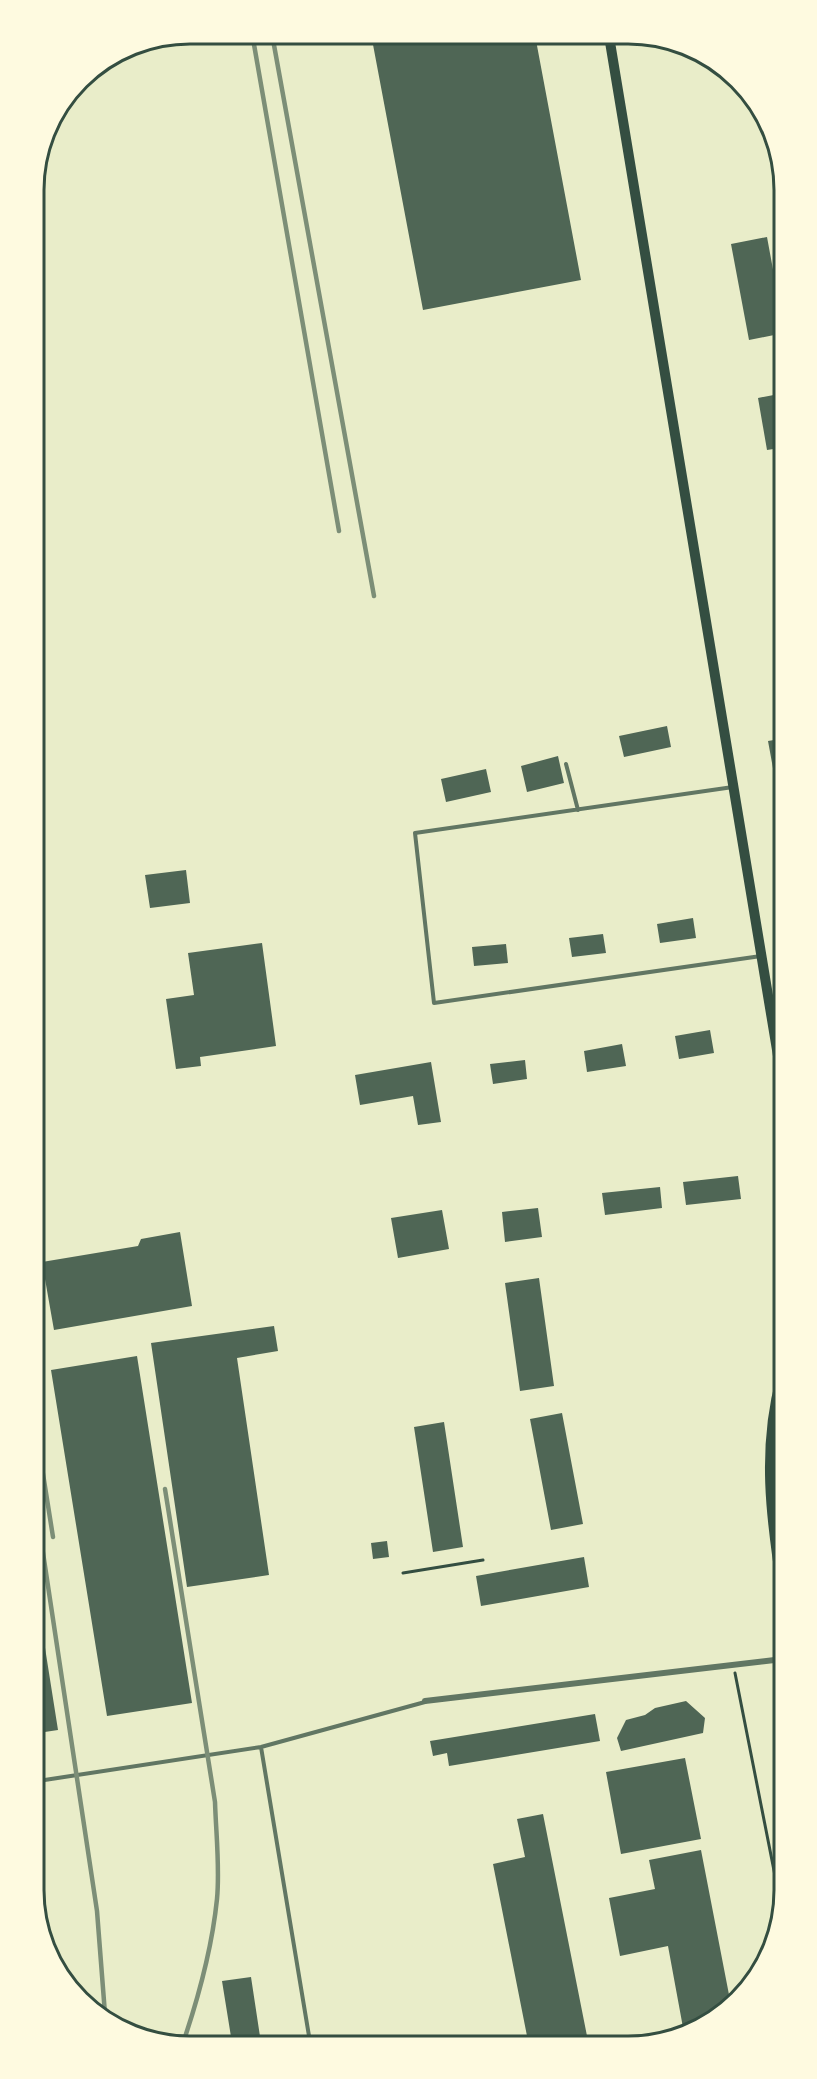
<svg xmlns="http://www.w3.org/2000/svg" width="817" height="2079" viewBox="0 0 817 2079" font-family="'PT Sans Narrow',sans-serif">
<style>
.building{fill:#4f6655}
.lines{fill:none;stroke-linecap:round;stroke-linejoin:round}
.path{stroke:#344e41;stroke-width:3}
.service{stroke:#617663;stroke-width:4}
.minor{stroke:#617663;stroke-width:6}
.secondary{stroke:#344e41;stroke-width:10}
.primary{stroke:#344e41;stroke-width:12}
.rail{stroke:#7c8e77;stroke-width:4.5}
.rim{fill:none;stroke:#344e41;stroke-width:3}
</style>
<rect width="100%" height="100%" fill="#e9edc9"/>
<path class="building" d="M 371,34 L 535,35 L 581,280 L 423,310 Z
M 767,237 L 779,302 L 779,334 L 749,340 L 731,244 Z
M 779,394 L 780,448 L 767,450 L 758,398 Z
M 667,726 L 671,747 L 624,757 L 619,736 Z
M 780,739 L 781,801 L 779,801 L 768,741 Z
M 558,756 L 564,783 L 527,792 L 521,766 Z
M 486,769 L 491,792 L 446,802 L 441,779 Z
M 186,870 L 190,903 L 150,908 L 145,875 Z
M 693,918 L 696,938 L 660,943 L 657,924 Z
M 603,934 L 606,953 L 572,957 L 569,938 Z
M 262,943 L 276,1046 L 200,1057 L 201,1066 L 176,1069 L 166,999 L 194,995 L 188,953 Z
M 506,944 L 508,963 L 474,966 L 472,947 Z
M 710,1030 L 714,1053 L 679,1059 L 675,1036 Z
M 622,1044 L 626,1066 L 587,1072 L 584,1051 Z
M 525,1060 L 527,1079 L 493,1084 L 490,1064 Z
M 431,1062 L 441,1122 L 418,1125 L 413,1096 L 360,1105 L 355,1075 Z
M 738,1176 L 741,1199 L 686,1205 L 683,1182 Z
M 660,1187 L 662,1208 L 605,1215 L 602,1193 Z
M 538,1208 L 542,1237 L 505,1242 L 502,1212 Z
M 442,1210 L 449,1249 L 398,1258 L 391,1218 Z
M 180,1232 L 192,1306 L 54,1330 L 42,1262 L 138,1246 L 141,1239 Z
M 539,1278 L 554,1386 L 520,1391 L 505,1283 Z
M 274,1326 L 278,1351 L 237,1358 L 269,1575 L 187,1587 L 151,1343 Z
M 137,1356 L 192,1703 L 107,1716 L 51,1370 Z
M 562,1413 L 583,1524 L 551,1530 L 530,1419 Z
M 444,1422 L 463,1547 L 433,1552 L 414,1427 Z
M 387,1541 L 389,1557 L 373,1559 L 371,1543 Z
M 584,1557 L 589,1587 L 481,1606 L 476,1576 Z
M 37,1597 L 58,1730 L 38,1733 Z
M 686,1701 L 705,1718 L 703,1733 L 621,1751 L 617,1738 L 626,1720 L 645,1715 L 655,1708 Z
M 595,1714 L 600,1741 L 449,1766 L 447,1753 L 433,1756 L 430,1741 Z
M 685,1758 L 701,1839 L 621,1854 L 606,1772 Z
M 543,1814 L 588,2041 L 528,2041 L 493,1864 L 525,1857 L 517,1819 Z
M 701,1850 L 731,2005 L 714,2020 L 684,2033 L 668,1946 L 620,1956 L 609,1898 L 655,1889 L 649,1860 Z
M 251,1977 L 261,2043 L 232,2043 L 222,1981 Z"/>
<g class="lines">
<path class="path" d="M 403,1573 L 483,1560
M 735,1673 L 781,1906"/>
<path class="service" d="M 566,764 L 578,810
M 733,787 L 415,833 L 434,1003 L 761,956
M 261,1747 L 310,2042
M 38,1781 L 261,1747 L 425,1702"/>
<path class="minor" d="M 425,1701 L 783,1659"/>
<path class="secondary" d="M 609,36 L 781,1074"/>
<path class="primary" d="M 782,1379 C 763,1448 772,1519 783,1588"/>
<path class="rail" d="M 252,33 L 339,531
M 272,34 L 374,596
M 37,1436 L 53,1537
M 165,1489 L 215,1802 C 216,1834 220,1867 217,1899 C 212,1948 199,1996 183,2043
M 37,1513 L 97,1911 L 105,2014"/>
</g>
<path d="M0 0H817V2079H0ZM190 44H628A146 146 0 0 1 774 190V1890A146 146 0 0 1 628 2036H190A146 146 0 0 1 44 1890V190A146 146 0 0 1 190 44Z" fill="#fefae0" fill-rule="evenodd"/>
<path class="rim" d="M190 44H628A146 146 0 0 1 774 190V1890A146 146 0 0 1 628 2036H190A146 146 0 0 1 44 1890V190A146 146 0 0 1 190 44Z"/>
</svg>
